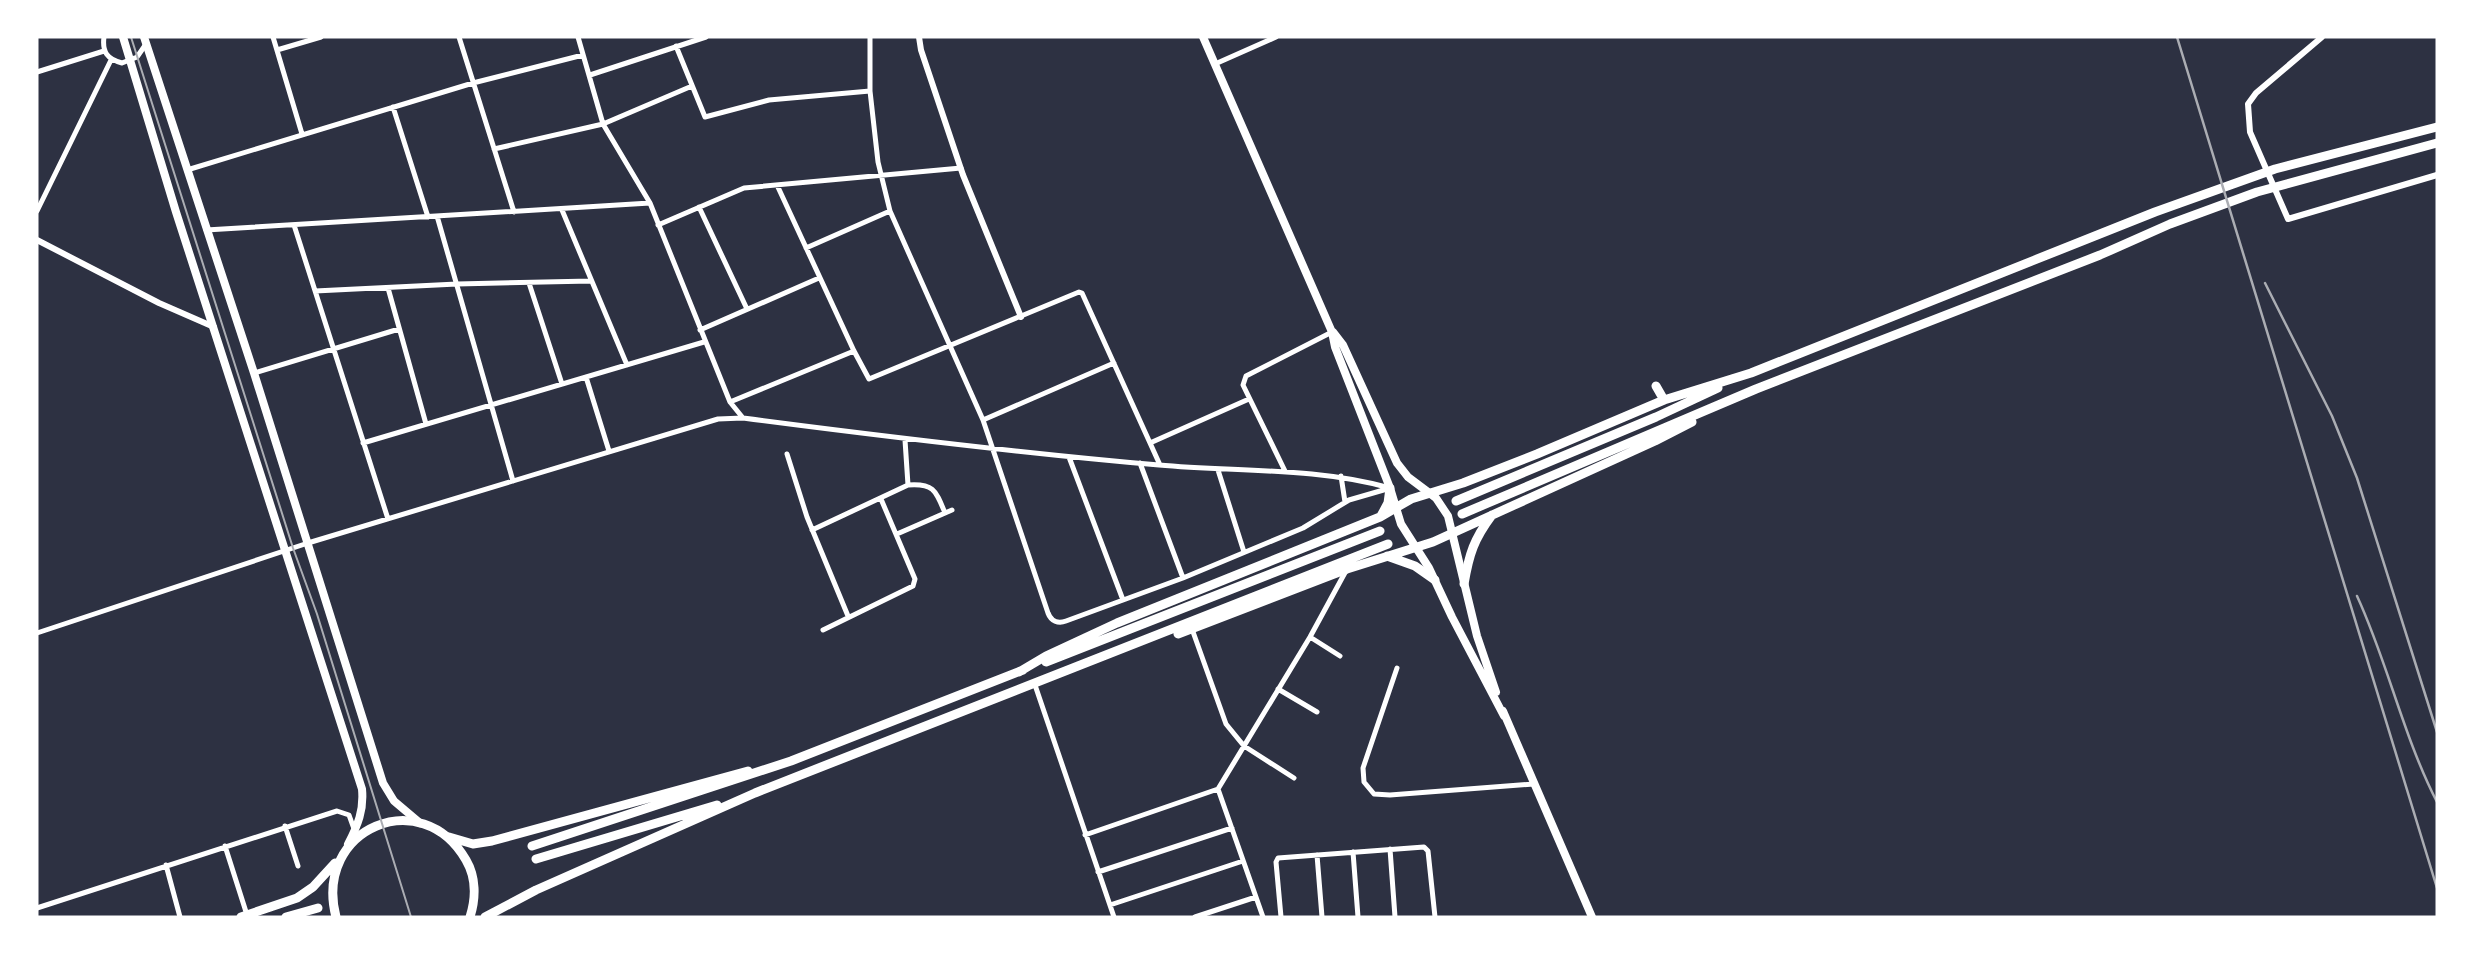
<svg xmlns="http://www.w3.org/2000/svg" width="2474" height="954" viewBox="0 0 2474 954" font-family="'Alegreya Sans',sans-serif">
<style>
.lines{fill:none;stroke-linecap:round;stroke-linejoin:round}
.minor{stroke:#fff;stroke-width:5}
.tertiary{stroke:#fff;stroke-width:6}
.primary{stroke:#fff;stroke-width:8}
.trunk{stroke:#fff;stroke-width:9}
.tram{stroke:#abadb3;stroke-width:2}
.rail{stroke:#abadb3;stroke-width:2.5}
</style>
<rect width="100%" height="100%" fill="#2d3142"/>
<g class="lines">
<path class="minor" d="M 104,37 C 102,52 107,59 122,63 L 137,57 L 146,44
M 273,37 L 302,134
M 459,37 L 514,212
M 578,37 L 603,124 L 650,203 L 730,402 L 743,418
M 870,37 L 870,91 L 878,162 L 890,211 L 983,420 L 1048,613 C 1051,621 1058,624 1066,621 L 1183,578 L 1303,528 L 1349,500 L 1387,489
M 676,46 L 705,117 L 769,100 L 870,91
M 277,50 L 321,37
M 1215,64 L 1276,37
M 37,72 L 104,51
M 590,75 L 706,37
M 393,107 L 428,217
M 494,149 L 603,124 L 692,86
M 187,170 L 473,83 L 583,55
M 777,185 L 854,351 L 869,379 L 1079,292 L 1082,293 L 1160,465
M 699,207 L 747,309
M 562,210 L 627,365
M 37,211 L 111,60
M 437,216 L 513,481
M 294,225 L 388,519
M 658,225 L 744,188 L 961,168
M 206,230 L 650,203
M 806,248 L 890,211
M 529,283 L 562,384
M 388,288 L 426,424
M 315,291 L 457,284 L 591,281
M 700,330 L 819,278
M 254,373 L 399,329
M 586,377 L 609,451
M 730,402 L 854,351
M 983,420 L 1114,363
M 905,440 L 908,485 C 934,483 936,491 945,513
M 363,443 L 704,342
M 1150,443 L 1249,399
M 787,454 L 807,517 L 848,616
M 1069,457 L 1123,600
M 1140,463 L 1183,578
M 1218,470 L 1244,552
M 1285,471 L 1243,385 L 1246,376 L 1332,332
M 1341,476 L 1345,502
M 812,530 L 908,485
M 897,534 L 952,510
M 1192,629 L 1226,724 L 1244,746 L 1294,778
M 823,630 L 913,586 L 915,579 L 881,499
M 37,633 L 308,543 L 718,419 L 743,418 C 881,436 1020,453 1159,465 C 1236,472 1315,467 1390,488
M 1310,637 L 1340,656
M 1397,668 L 1363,768 L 1364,782 L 1374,794 L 1390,795 L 1534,784
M 1035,685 L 1114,917
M 1278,689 L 1317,712
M 285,826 L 298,866
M 1085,835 L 1218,789
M 225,846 L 247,915
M 1390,849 L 1395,917
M 1353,852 L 1358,917
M 1317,855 L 1322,917
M 166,865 L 180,917
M 1098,872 L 1232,828
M 1110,905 L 1243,861
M 37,908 L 337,811 L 349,815 L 354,829
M 1195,917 L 1256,897
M 1263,917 L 1218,789 L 1310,637 L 1347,569
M 1281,917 L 1276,862 L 1278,858 L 1424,847 L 1428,851 L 1435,917"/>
<path class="tertiary" d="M 919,37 L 921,50 L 963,175 L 1021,317
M 2322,37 L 2256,93 L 2248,104 L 2250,132 L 2288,219 L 2437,175
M 37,240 L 159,303 L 214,327"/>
<path class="primary" d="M 123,37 L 176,212 L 362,789 C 364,810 358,825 348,844
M 144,37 L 254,373 L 383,783 L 394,801 L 420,823
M 1203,37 L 1332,332 L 1335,347 L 1390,488 L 1401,524 L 1429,568 L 1452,617 L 1504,716
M 1333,332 L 1343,345 L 1397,463 L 1408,477 L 1436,498 L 1448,516 L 1477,636 L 1496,692
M 1503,711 L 1592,917"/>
<path class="trunk" d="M 1656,386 L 1664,400
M 1456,501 L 1656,417 L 1718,388
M 1462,514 L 1756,389 L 2100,255 L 2170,224 L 2257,192 L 2437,143
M 1381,516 L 1388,503 L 1390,488
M 1387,556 L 1415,566 L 1435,580
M 1464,584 C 1469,554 1474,539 1492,515
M 1178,634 L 1347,569 L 1433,542 L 1655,441 L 1692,422
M 1046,662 L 1380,531
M 1019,672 L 1046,656 L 1117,623 L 1380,517 L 1411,499 L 1463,483 L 1537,454 L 1664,400 L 1751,373 L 2155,212 L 2275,169 L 2437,127
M 449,837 L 473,844 L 492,841 L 748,771
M 532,846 L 791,761 L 1023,670
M 536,859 L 717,805
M 241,917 L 297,898 L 313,887 L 335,863
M 286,917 L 318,908
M 336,917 C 313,828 422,783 466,860 C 476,877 476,898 470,917
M 485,917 L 536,890 L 755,793 L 1388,544"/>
<path class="tram" d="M 131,37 L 293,548 L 317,614 L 411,917"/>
<path class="rail" d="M 2177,37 L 2437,888
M 2265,283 L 2332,416 L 2357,478 L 2437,732
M 2357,596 C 2388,663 2403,736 2437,802"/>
</g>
<rect width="2474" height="954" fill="none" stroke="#ffffff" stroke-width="77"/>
</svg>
